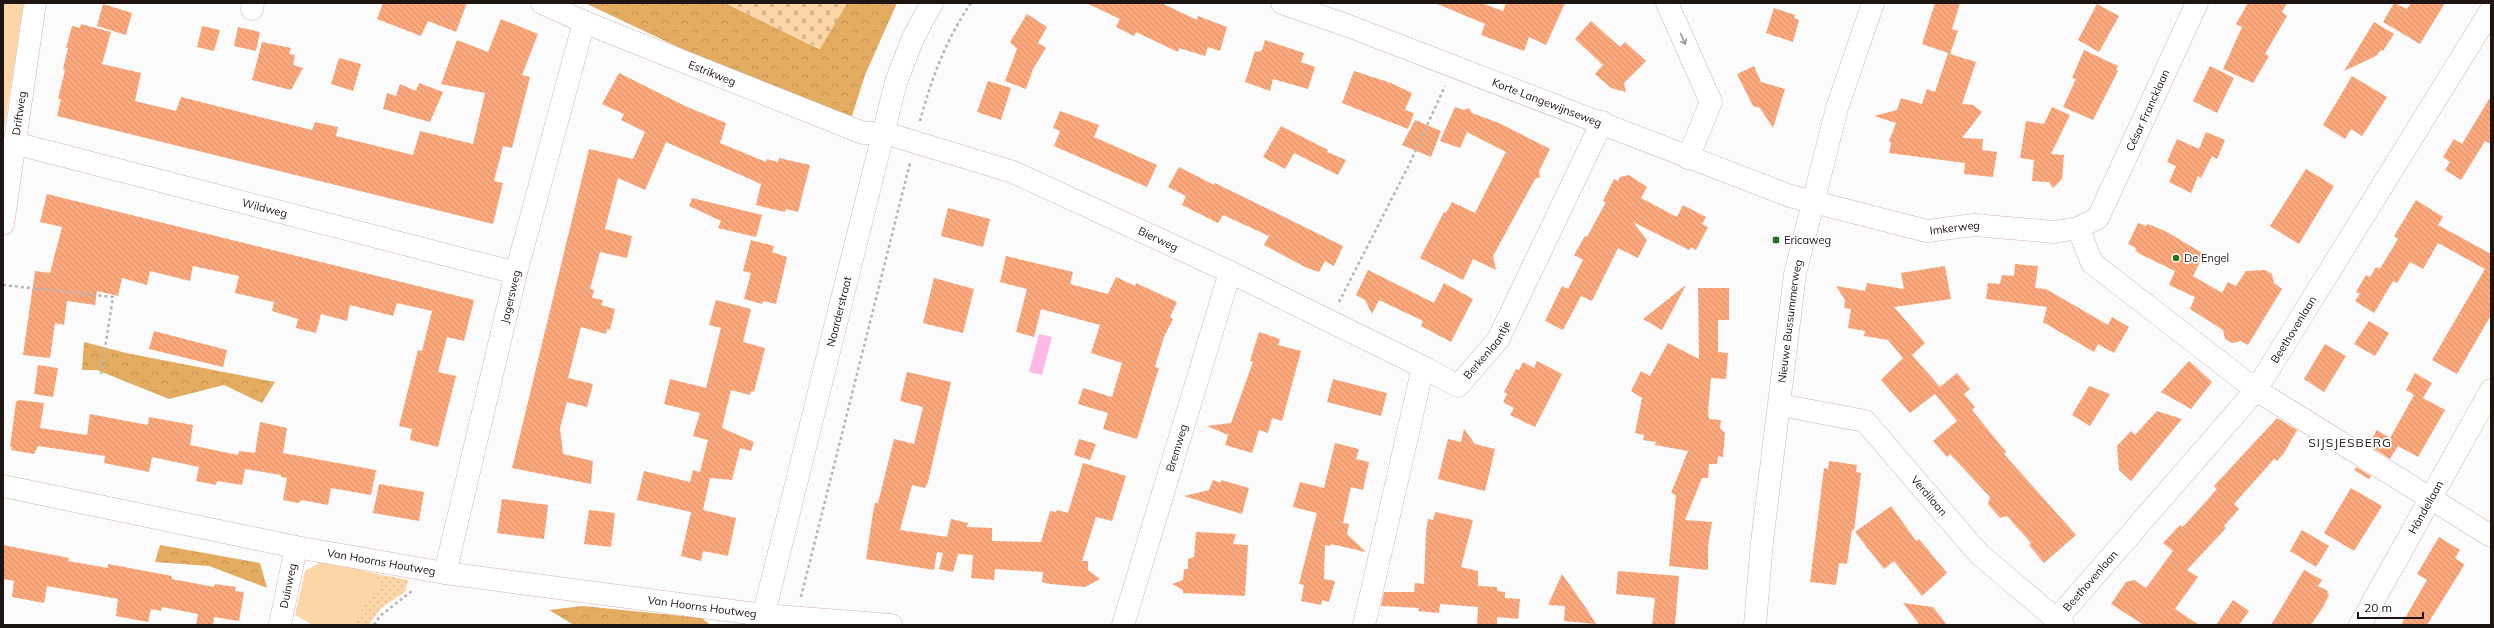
<svg xmlns="http://www.w3.org/2000/svg" width="2494" height="628" viewBox="0 0 2494 628" font-family="Mulish,sans-serif">
<style>
.grass{fill:#fdd6a7}
.forest{fill:url(#forest-crowns)}
.cemetery{fill:url(#cemetery-stones)}
.garden{fill:url(#garden-dots)}
.water{fill:#fbbae3}
.building{fill:url(#building-back-hatch)}
.lines{fill:none;stroke-linecap:round;stroke-linejoin:round}
.minor-casing{stroke:#d2b4b0;stroke-width:23}
.major-casing{stroke:#d2b4b0;stroke-width:23}
.path{stroke:#b8b5b5;stroke-width:2.5;stroke-dasharray:3 3;stroke-linecap:butt}
.minor{stroke:#fff;stroke-width:22}
.major{stroke:#fff;stroke-width:22}
.oneway{stroke:#9a9594}
.poi-dot{fill:#277319;stroke:#fff;stroke-width:1.5}
.labels{text-anchor:middle;stroke-width:3.5;stroke-linejoin:round;paint-order:stroke}
.street-label{font-size:11px;fill:#1e1412;stroke:#fff}
.poi-label{font-size:11px;fill:#1e1412;stroke:#fff;text-anchor:start}
.neighbourhood-label{font-size:12px;letter-spacing:1px;fill:#1e1412;stroke:#fff}
</style>
<defs>
<pattern id="forest-crowns" width="20" height="18" patternUnits="userSpaceOnUse"><rect width="20" height="18" fill="#e4ac61"/><path d="M2 6a3 3 0 1 1 6 0M12 15a3 3 0 1 1 6 0" fill="none" stroke="#c39353"/></pattern>
<pattern id="cemetery-stones" width="16" height="16" patternUnits="userSpaceOnUse"><rect width="16" height="16" fill="#fdd6a7"/><path d="M2 7V4a2 2 0 0 1 4 0v3zM10 15v-3a2 2 0 0 1 4 0v3z" fill="#d8b78f"/></pattern>
<pattern id="garden-dots" width="8" height="8" patternUnits="userSpaceOnUse"><rect width="8" height="8" fill="#fdd6a7"/><path d="M2 2h.1M6 6h.1" fill="none" stroke="#d8b78f" stroke-width="1.8" stroke-linecap="round"/></pattern>
<pattern id="building-back-hatch" width="6" height="6" patternUnits="userSpaceOnUse"><rect width="6" height="6" fill="#fba97c"/><path d="M-1 5l2 2M0 0l6 6M5-1l2 2" fill="none" stroke="#d7916a"/></pattern>
</defs>
<rect width="100%" height="100%" fill="#fbfbfb"/>
<path class="grass" d="M 3,3 L 24,3 L 3,136 Z
M 323,561 L 377,574 L 374,580 L 382,585 L 350,625 L 313,625 L 295,615 L 305,571 Z"/>
<path class="forest" d="M 585,3 L 725,3 L 819,49 L 847,3 L 897,3 L 865,75 L 852,116 L 756,84 Z
M 84,342 L 126,353 L 275,382 L 262,403 L 224,385 L 169,399 L 97,370 L 82,370 Z
M 160,545 L 260,563 L 267,588 L 209,566 L 155,562 Z
M 583,606 L 702,618 L 710,625 L 574,625 L 549,610 Z"/>
<path class="cemetery" d="M 725,3 L 847,3 L 820,49 Z"/>
<path class="garden" d="M 377,574 L 408,580 L 405,592 L 382,607 L 369,625 L 350,625 L 381,585 L 374,580 Z"/>
<path class="water" d="M 1039,334 L 1052,337 L 1042,375 L 1029,372 Z"/>
<path class="building" d="M 383,3 L 467,3 L 456,32 L 428,21 L 421,36 L 377,19 Z
M 1086,3 L 1161,3 L 1197,20 L 1198,16 L 1227,27 L 1220,51 L 1208,47 L 1205,56 L 1179,48 L 1178,52 L 1136,32 L 1134,36 L 1116,27 L 1120,19 Z
M 1435,3 L 1481,3 L 1503,11 L 1506,3 L 1565,3 L 1546,45 L 1529,37 L 1524,51 L 1481,35 L 1485,24 Z
M 1935,3 L 1960,3 L 1952,29 L 1958,31 L 1950,54 L 1976,62 L 1962,104 L 1973,105 L 1982,112 L 1962,138 L 1983,139 L 1982,150 L 1997,152 L 1993,177 L 1964,174 L 1965,163 L 1889,153 L 1891,143 L 1889,141 L 1896,123 L 1874,116 L 1897,110 L 1901,98 L 1922,104 L 1927,89 L 1935,92 L 1948,53 L 1922,44 Z
M 2248,3 L 2287,3 L 2282,12 L 2287,16 L 2265,54 L 2269,56 L 2253,83 L 2223,69 L 2242,27 L 2236,24 Z
M 2394,3 L 2407,9 L 2411,3 L 2445,3 L 2420,44 L 2383,22 Z
M 103,4 L 132,13 L 126,35 L 97,26 Z
M 2097,4 L 2119,16 L 2099,52 L 2078,40 Z
M 1774,8 L 1795,15 L 1794,18 L 1799,20 L 1793,42 L 1766,33 Z
M 1027,14 L 1047,27 L 1038,43 L 1046,48 L 1033,69 L 1026,89 L 1005,81 L 1017,49 L 1010,42 Z
M 501,19 L 538,34 L 522,75 L 530,77 L 512,148 L 503,146 L 494,181 L 503,183 L 493,224 L 57,116 L 61,99 L 58,99 L 65,70 L 63,69 L 68,48 L 66,48 L 72,26 L 80,28 L 81,24 L 111,32 L 102,64 L 141,73 L 135,101 L 176,111 L 181,97 L 312,130 L 315,122 L 338,127 L 336,136 L 413,155 L 420,131 L 473,144 L 485,93 L 441,84 L 457,40 L 488,52 Z
M 1591,21 L 1620,47 L 1625,42 L 1646,61 L 1624,83 L 1626,92 L 1611,88 L 1595,74 L 1603,65 L 1575,39 Z
M 2374,22 L 2394,34 L 2383,51 L 2381,50 L 2376,56 L 2344,71 Z
M 202,26 L 220,30 L 214,51 L 197,47 Z
M 238,27 L 260,32 L 256,51 L 234,46 Z
M 1265,40 L 1304,53 L 1301,62 L 1315,67 L 1308,89 L 1273,79 L 1270,91 L 1245,82 L 1255,51 L 1259,52 L 1262,50 Z
M 262,42 L 291,48 L 289,54 L 295,55 L 293,65 L 303,68 L 291,90 L 252,80 Z
M 2084,50 L 2118,66 L 2116,70 L 2118,71 L 2093,120 L 2063,107 L 2076,79 L 2072,78 Z
M 339,58 L 361,64 L 353,91 L 331,84 Z
M 1754,66 L 1761,82 L 1785,89 L 1773,128 L 1760,108 L 1753,106 L 1737,74 Z
M 2210,66 L 2234,78 L 2217,113 L 2193,101 Z
M 1354,71 L 1391,83 L 1412,93 L 1405,110 L 1414,113 L 1408,129 L 1342,103 Z
M 619,73 L 685,106 L 726,123 L 720,143 L 766,162 L 767,159 L 778,162 L 779,158 L 810,165 L 798,212 L 786,209 L 785,212 L 756,205 L 761,184 L 666,142 L 645,190 L 618,178 L 605,229 L 632,236 L 627,258 L 600,252 L 590,289 L 594,290 L 592,298 L 603,300 L 601,305 L 615,309 L 610,330 L 607,329 L 606,334 L 581,327 L 568,378 L 593,384 L 587,407 L 567,402 L 560,428 L 563,454 L 593,461 L 591,484 L 512,468 L 589,149 L 633,159 L 645,132 L 621,120 L 624,114 L 602,104 Z
M 2352,76 L 2387,97 L 2362,136 L 2351,129 L 2345,139 L 2323,125 Z
M 988,81 L 1011,88 L 1001,120 L 977,112 Z
M 419,83 L 443,92 L 430,122 L 383,109 L 387,93 L 396,96 L 400,84 L 416,91 Z
M 2491,96 L 2491,144 L 2485,141 L 2461,180 L 2445,170 L 2450,162 L 2443,157 L 2454,139 L 2462,144 Z
M 1455,107 L 1464,110 L 1469,108 L 1472,113 L 1499,123 L 1550,149 L 1539,171 L 1540,177 L 1535,179 L 1493,256 L 1496,270 L 1473,259 L 1463,280 L 1420,258 L 1444,212 L 1446,213 L 1452,202 L 1475,213 L 1506,152 L 1467,132 L 1460,148 L 1440,141 Z
M 2052,107 L 2070,115 L 2051,154 L 2064,155 L 2062,179 L 2053,188 L 2049,182 L 2032,181 L 2034,160 L 2020,158 L 2026,121 L 2044,124 Z
M 1060,111 L 1099,125 L 1094,137 L 1157,165 L 1147,187 L 1054,146 L 1060,131 L 1053,128 Z
M 1415,120 L 1441,131 L 1431,157 L 1402,145 Z
M 1281,126 L 1328,150 L 1327,152 L 1346,160 L 1338,175 L 1294,153 L 1285,169 L 1263,157 Z
M 2206,132 L 2225,140 L 2217,159 L 2212,156 L 2201,178 L 2198,176 L 2191,193 L 2169,182 L 2176,166 L 2167,162 L 2177,139 L 2199,149 Z
M 1179,167 L 1214,185 L 1215,183 L 1343,246 L 1334,266 L 1325,261 L 1319,272 L 1307,268 L 1264,245 L 1269,236 L 1223,215 L 1218,223 L 1182,205 L 1186,196 L 1168,187 Z
M 2306,169 L 2334,186 L 2299,244 L 2270,226 Z
M 1629,175 L 1647,187 L 1641,198 L 1677,217 L 1683,205 L 1706,217 L 1702,224 L 1708,227 L 1696,250 L 1691,247 L 1689,250 L 1633,222 L 1647,240 L 1638,258 L 1618,248 L 1592,301 L 1581,296 L 1563,330 L 1545,321 L 1562,286 L 1568,289 L 1583,260 L 1574,255 L 1585,236 L 1587,237 L 1606,202 L 1603,201 L 1614,179 L 1618,181 L 1620,177 Z
M 47,194 L 474,300 L 464,341 L 447,337 L 438,372 L 456,376 L 438,447 L 410,440 L 412,429 L 399,426 L 418,350 L 422,351 L 432,311 L 397,303 L 393,316 L 350,305 L 347,321 L 321,314 L 316,333 L 296,328 L 298,319 L 272,311 L 274,302 L 235,293 L 239,276 L 193,266 L 190,281 L 150,271 L 147,285 L 122,278 L 118,296 L 97,291 L 95,305 L 67,301 L 64,325 L 55,323 L 50,358 L 23,355 L 35,271 L 50,273 L 62,227 L 40,222 Z
M 692,198 L 762,215 L 756,237 L 718,228 L 721,221 L 689,206 Z
M 2416,200 L 2443,217 L 2438,225 L 2491,254 L 2491,315 L 2457,374 L 2432,360 L 2485,269 L 2438,243 L 2423,269 L 2410,262 L 2397,283 L 2393,281 L 2374,313 L 2355,301 L 2360,294 L 2356,292 L 2366,275 L 2370,277 L 2376,267 L 2380,269 L 2398,239 L 2394,236 Z
M 948,208 L 990,219 L 983,247 L 941,236 Z
M 2138,223 L 2146,226 L 2147,224 L 2153,226 L 2167,232 L 2204,254 L 2193,276 L 2222,293 L 2228,282 L 2236,286 L 2246,271 L 2265,270 L 2272,274 L 2274,283 L 2282,289 L 2248,345 L 2241,341 L 2232,343 L 2225,339 L 2223,330 L 2190,309 L 2195,297 L 2169,285 L 2175,271 L 2140,254 L 2135,250 L 2136,248 L 2128,244 Z
M 751,240 L 774,246 L 772,252 L 787,257 L 776,304 L 763,301 L 762,304 L 744,299 L 751,273 L 743,271 Z
M 1006,256 L 1073,272 L 1070,284 L 1108,294 L 1116,277 L 1135,286 L 1136,283 L 1177,302 L 1170,317 L 1173,319 L 1164,337 L 1155,367 L 1159,368 L 1137,439 L 1103,429 L 1108,413 L 1078,404 L 1083,388 L 1112,397 L 1122,363 L 1091,353 L 1100,325 L 1041,309 L 1034,337 L 1016,332 L 1027,289 L 1000,282 Z
M 2015,264 L 2038,266 L 2035,288 L 2046,289 L 2108,325 L 2112,317 L 2129,327 L 2114,353 L 2098,344 L 2094,352 L 2043,322 L 2047,307 L 1986,299 L 1988,283 L 2000,284 L 2002,275 L 2014,276 Z
M 1945,266 L 1951,299 L 1894,307 L 1925,343 L 1912,355 L 1940,387 L 1957,373 L 1970,389 L 1964,394 L 1975,407 L 1972,410 L 2006,452 L 2004,454 L 2076,535 L 2044,563 L 2029,545 L 2031,543 L 2007,516 L 2000,518 L 1988,504 L 1990,497 L 1950,454 L 1947,457 L 1933,441 L 1957,421 L 1935,394 L 1910,413 L 1881,380 L 1903,358 L 1888,340 L 1864,336 L 1865,331 L 1848,328 L 1851,309 L 1844,308 L 1845,300 L 1836,286 L 1865,291 L 1867,283 L 1904,289 L 1901,273 Z
M 1368,270 L 1434,303 L 1444,283 L 1473,299 L 1451,342 L 1421,326 L 1423,321 L 1379,300 L 1372,314 L 1365,300 L 1356,295 Z
M 934,278 L 974,289 L 963,333 L 923,323 Z
M 1686,285 L 1662,330 L 1643,319 Z
M 1698,288 L 1729,288 L 1729,320 L 1718,320 L 1718,352 L 1728,353 L 1726,379 L 1711,378 L 1708,411 L 1709,419 L 1721,420 L 1720,428 L 1725,433 L 1723,457 L 1718,456 L 1717,464 L 1709,464 L 1708,478 L 1702,478 L 1685,520 L 1712,522 L 1708,546 L 1708,570 L 1669,566 L 1676,495 L 1671,493 L 1688,451 L 1655,445 L 1656,442 L 1643,440 L 1644,435 L 1635,433 L 1642,398 L 1631,391 L 1641,371 L 1650,376 L 1668,343 L 1699,359 Z
M 716,300 L 751,309 L 743,342 L 765,348 L 754,392 L 751,391 L 750,395 L 731,390 L 723,423 L 722,428 L 754,442 L 751,451 L 740,448 L 732,480 L 710,478 L 703,510 L 736,518 L 728,556 L 703,551 L 701,561 L 681,556 L 691,512 L 637,500 L 644,471 L 690,482 L 693,470 L 700,472 L 708,440 L 693,436 L 700,413 L 664,404 L 670,379 L 706,388 L 721,328 L 709,325 Z
M 2369,321 L 2389,333 L 2375,356 L 2354,344 Z
M 154,331 L 227,350 L 223,367 L 149,349 Z
M 1259,332 L 1280,339 L 1278,345 L 1301,351 L 1282,421 L 1272,418 L 1268,433 L 1259,430 L 1252,453 L 1225,445 L 1228,435 L 1207,426 L 1231,423 L 1253,362 L 1250,361 Z
M 2325,344 L 2346,356 L 2324,392 L 2304,379 Z
M 1537,361 L 1562,374 L 1535,427 L 1510,415 L 1514,408 L 1503,402 L 1507,394 L 1504,392 L 1516,369 L 1519,370 L 1523,362 L 1534,368 Z
M 2189,361 L 2212,382 L 2191,409 L 2161,392 Z
M 38,365 L 58,368 L 53,397 L 34,394 Z
M 907,372 L 951,382 L 928,482 L 925,488 L 912,485 L 900,530 L 947,537 L 951,519 L 968,523 L 967,527 L 992,528 L 992,541 L 1041,542 L 1050,511 L 1056,512 L 1057,510 L 1068,513 L 1083,463 L 1126,476 L 1112,521 L 1096,517 L 1082,561 L 1088,561 L 1088,570 L 1100,579 L 1085,587 L 1050,584 L 1042,582 L 1043,572 L 995,569 L 994,580 L 971,578 L 973,555 L 958,554 L 953,572 L 939,569 L 943,553 L 937,552 L 934,570 L 866,559 L 873,513 L 875,503 L 878,503 L 894,439 L 914,444 L 923,407 L 900,401 Z
M 2415,373 L 2432,383 L 2423,398 L 2445,410 L 2418,457 L 2398,446 L 2390,459 L 2368,445 L 2377,430 L 2390,438 L 2414,395 L 2406,390 Z
M 1333,379 L 1387,393 L 1381,416 L 1327,402 Z
M 2089,386 L 2110,394 L 2090,426 L 2072,415 Z
M 19,400 L 44,403 L 40,428 L 87,435 L 90,414 L 148,425 L 149,417 L 193,425 L 190,445 L 238,455 L 239,451 L 255,453 L 260,422 L 287,428 L 283,453 L 376,470 L 371,495 L 331,488 L 328,505 L 302,500 L 298,503 L 283,500 L 287,478 L 281,477 L 281,475 L 245,469 L 242,485 L 217,481 L 216,485 L 196,481 L 199,467 L 152,457 L 149,472 L 104,463 L 105,456 L 38,446 L 34,454 L 11,450 L 12,447 L 10,447 L 16,402 Z
M 2157,411 L 2182,419 L 2131,481 L 2119,470 L 2117,446 L 2131,431 L 2135,435 Z
M 2277,418 L 2297,430 L 2284,453 L 2277,461 L 2274,459 L 2234,504 L 2239,509 L 2224,526 L 2226,528 L 2187,570 L 2198,577 L 2175,609 L 2199,625 L 2144,625 L 2111,604 L 2126,582 L 2134,580 L 2146,588 L 2173,551 L 2163,543 L 2180,525 L 2183,527 L 2217,489 L 2214,486 Z
M 1464,429 L 1475,444 L 1495,449 L 1485,491 L 1438,479 L 1448,439 L 1461,442 Z
M 1079,439 L 1096,444 L 1090,460 L 1074,455 Z
M 1335,443 L 1359,449 L 1356,459 L 1369,462 L 1363,490 L 1351,487 L 1343,523 L 1349,524 L 1347,534 L 1366,552 L 1331,544 L 1330,546 L 1325,545 L 1324,579 L 1335,581 L 1329,602 L 1322,600 L 1321,605 L 1301,601 L 1304,585 L 1299,584 L 1317,513 L 1293,507 L 1300,482 L 1324,488 Z
M 1829,461 L 1857,465 L 1856,472 L 1861,473 L 1854,531 L 1852,529 L 1847,564 L 1839,563 L 1836,585 L 1810,582 L 1824,468 L 1828,469 Z
M 2356,467 L 2371,476 L 2369,479 L 2354,470 Z
M 1213,480 L 1221,483 L 1221,480 L 1249,488 L 1242,514 L 1184,496 L 1209,490 Z
M 379,484 L 424,492 L 419,521 L 373,513 Z
M 2351,488 L 2382,506 L 2354,551 L 2324,533 Z
M 502,499 L 548,505 L 544,539 L 497,533 Z
M 1891,506 L 1916,541 L 1919,539 L 1947,573 L 1922,596 L 1894,561 L 1884,569 L 1855,532 Z
M 589,510 L 615,513 L 611,547 L 584,544 Z
M 1435,512 L 1473,520 L 1461,567 L 1478,571 L 1478,586 L 1497,587 L 1497,591 L 1505,592 L 1505,598 L 1520,599 L 1518,619 L 1497,617 L 1497,625 L 1477,625 L 1478,607 L 1440,604 L 1439,613 L 1418,611 L 1419,608 L 1381,606 L 1384,592 L 1414,592 L 1415,583 L 1424,584 L 1426,532 L 1428,519 L 1433,520 Z
M 2302,530 L 2329,546 L 2316,567 L 2290,551 Z
M 1196,532 L 1236,534 L 1233,544 L 1248,545 L 1245,596 L 1183,593 L 1183,590 L 1172,584 L 1183,580 L 1184,569 L 1188,569 L 1188,559 L 1194,557 Z
M 2439,537 L 2460,550 L 2455,558 L 2464,564 L 2463,567 L 2427,625 L 2401,625 L 2427,580 L 2417,574 Z
M 3,545 L 69,558 L 68,561 L 108,568 L 108,564 L 172,576 L 172,579 L 214,587 L 215,584 L 236,587 L 235,591 L 244,592 L 239,621 L 214,617 L 213,625 L 196,625 L 198,614 L 162,607 L 161,611 L 151,609 L 148,622 L 116,616 L 118,599 L 47,586 L 44,603 L 12,597 L 14,581 L 3,579 Z
M 2304,570 L 2322,580 L 2318,586 L 2328,591 L 2327,593 L 2329,595 L 2323,607 L 2311,625 L 2271,625 Z
M 1618,571 L 1679,576 L 1675,625 L 1652,625 L 1655,598 L 1616,594 Z
M 1562,574 L 1586,608 L 1596,624 L 1564,621 L 1565,606 L 1548,605 Z
M 2233,600 L 2249,611 L 2239,625 L 2216,625 Z
M 1903,603 L 1933,607 L 1947,625 L 1920,625 Z"/>
<g class="lines">
<defs>
<g id="minor">
<path id="s1" d="M 542,3 L 584,22 L 863,133 L 885,133 L 1013,172 L 1230,272 L 1423,367"/>
<path id="s2" d="M 1282,3 L 1346,25 L 1790,196 L 1927,231 L 1974,225 L 2054,232 L 2078,228 L 2098,218 L 2197,3"/>
<path d="M 1667,3 L 1711,102 L 1688,158"/>
<path d="M 252,9 L 253,3"/>
<path id="s3" d="M 14,143 L 516,273"/>
<path id="s4" d="M 3,224 L 35,3"/>
<path d="M 2078,228 L 2092,263 L 2256,390 L 2491,536"/>
<path id="s5" d="M 1780,405 L 1865,421 L 1979,554 L 2063,625"/>
<path id="s6" d="M 3,486 L 296,547 L 445,573 L 764,615 L 891,625"/>
<path id="s7" d="M 445,573 L 516,273 L 584,22"/>
<path id="s8" d="M 2056,620 L 2256,390 L 2491,10"/>
<path id="s9" d="M 280,625 L 296,547"/>
<path id="s10" d="M 761,625 L 896,82 L 913,38 L 932,3"/>
<path id="s11" d="M 1123,625 L 1230,272"/>
<path id="s12" d="M 1364,625 L 1423,367 L 1458,386 L 1498,340 L 1602,122"/>
<path id="s13" d="M 2360,625 L 2491,390"/>
</g>
<g id="major">
<path id="s14" d="M 1755,625 L 1762,542 L 1795,274 L 1837,108 L 1873,3"/>
</g>
</defs>
<use href="#minor" class="minor-casing"/>
<use href="#major" class="major-casing"/>
<path class="path" d="M 920,121 C 931,80 946,39 971,3
M 3,285 L 113,297 L 101,374
M 1339,302 L 1409,165 L 1445,86
M 801,597 L 910,163
M 374,625 L 380,616 L 413,590"/>
<use href="#minor" class="minor"/>
<use href="#major" class="major"/>
</g>
<defs><path id="oneway-shaft" d="M-6 0H5M1.5-3L5.5 0L1.5 3" fill="none" stroke-width="1.6" stroke-linecap="round" stroke-linejoin="round"/></defs>
<use class="oneway" href="#oneway-shaft" transform="translate(1683 39) rotate(66)"/>
<g class="poi-dot">
<rect x="1772" y="236" width="8" height="8" rx="2"/>
<circle cx="2176" cy="258" r="4"/>
</g>
<g class="labels">
<g class="street-label">
<text dy="4" stroke="none"><textPath href="#s1" startOffset="184">Estrikweg</textPath></text>
<text dy="4" stroke="none"><textPath href="#s2" startOffset="283">Korte Langewijnseweg</textPath></text>
<text dy="4" stroke="none"><textPath href="#s2" startOffset="978">César Francklaan</textPath></text>
<text dy="4" stroke="none"><textPath href="#s4" startOffset="112">Driftweg</textPath></text>
<text dy="4" stroke="none"><textPath href="#s3" startOffset="259">Wildweg</textPath></text>
<text dy="4" stroke="none"><textPath href="#s2" startOffset="713">Imkerweg</textPath></text>
<text dy="4" stroke="none"><textPath href="#s1" startOffset="662">Bierweg</textPath></text>
<text dy="4" stroke="none"><textPath href="#s7" startOffset="284">Jagersweg</textPath></text>
<text dy="4" stroke="none"><textPath href="#s10" startOffset="323">Naarderstraat</textPath></text>
<text dy="4" stroke="none"><textPath href="#s14" startOffset="306">Nieuwe Bussummerweg</textPath></text>
<text dy="4" stroke="none"><textPath href="#s8" startOffset="376">Beethovenlaan</textPath></text>
<text dy="4" stroke="none"><textPath href="#s12" startOffset="351">Berkenlaantje</textPath></text>
<text dy="4" stroke="none"><textPath href="#s11" startOffset="185">Bremweg</textPath></text>
<text dy="4" stroke="none"><textPath href="#s5" startOffset="185">Verdilaan</textPath></text>
<text dy="4" stroke="none"><textPath href="#s13" startOffset="135">Händellaan</textPath></text>
<text dy="4" stroke="none"><textPath href="#s6" startOffset="386">Van Hoorns Houtweg</textPath></text>
<text dy="4" stroke="none"><textPath href="#s8" startOffset="52">Beethovenlaan</textPath></text>
<text dy="4" stroke="none"><textPath href="#s9" startOffset="40">Duinweg</textPath></text>
<text dy="4" stroke="none"><textPath href="#s6" startOffset="710">Van Hoorns Houtweg</textPath></text>
</g>
<g class="poi-label">
<text x="1784" y="244">Ericaweg</text>
<text x="2184" y="262">De Engel</text>
</g>
<g class="neighbourhood-label">
<text x="2350" y="447">SIJSJESBERG</text>
</g>
</g>
<rect width="2494" height="628" fill="none" stroke="#1e1412" stroke-width="8"/>
<path d="M2358 612v6h65v-6" fill="none" stroke="#1e1412" stroke-width="2"/>
<text x="2364" y="612" font-size="12" fill="#1e1412" stroke="#ffffff" stroke-width="3" paint-order="stroke">20 m</text>
</svg>
